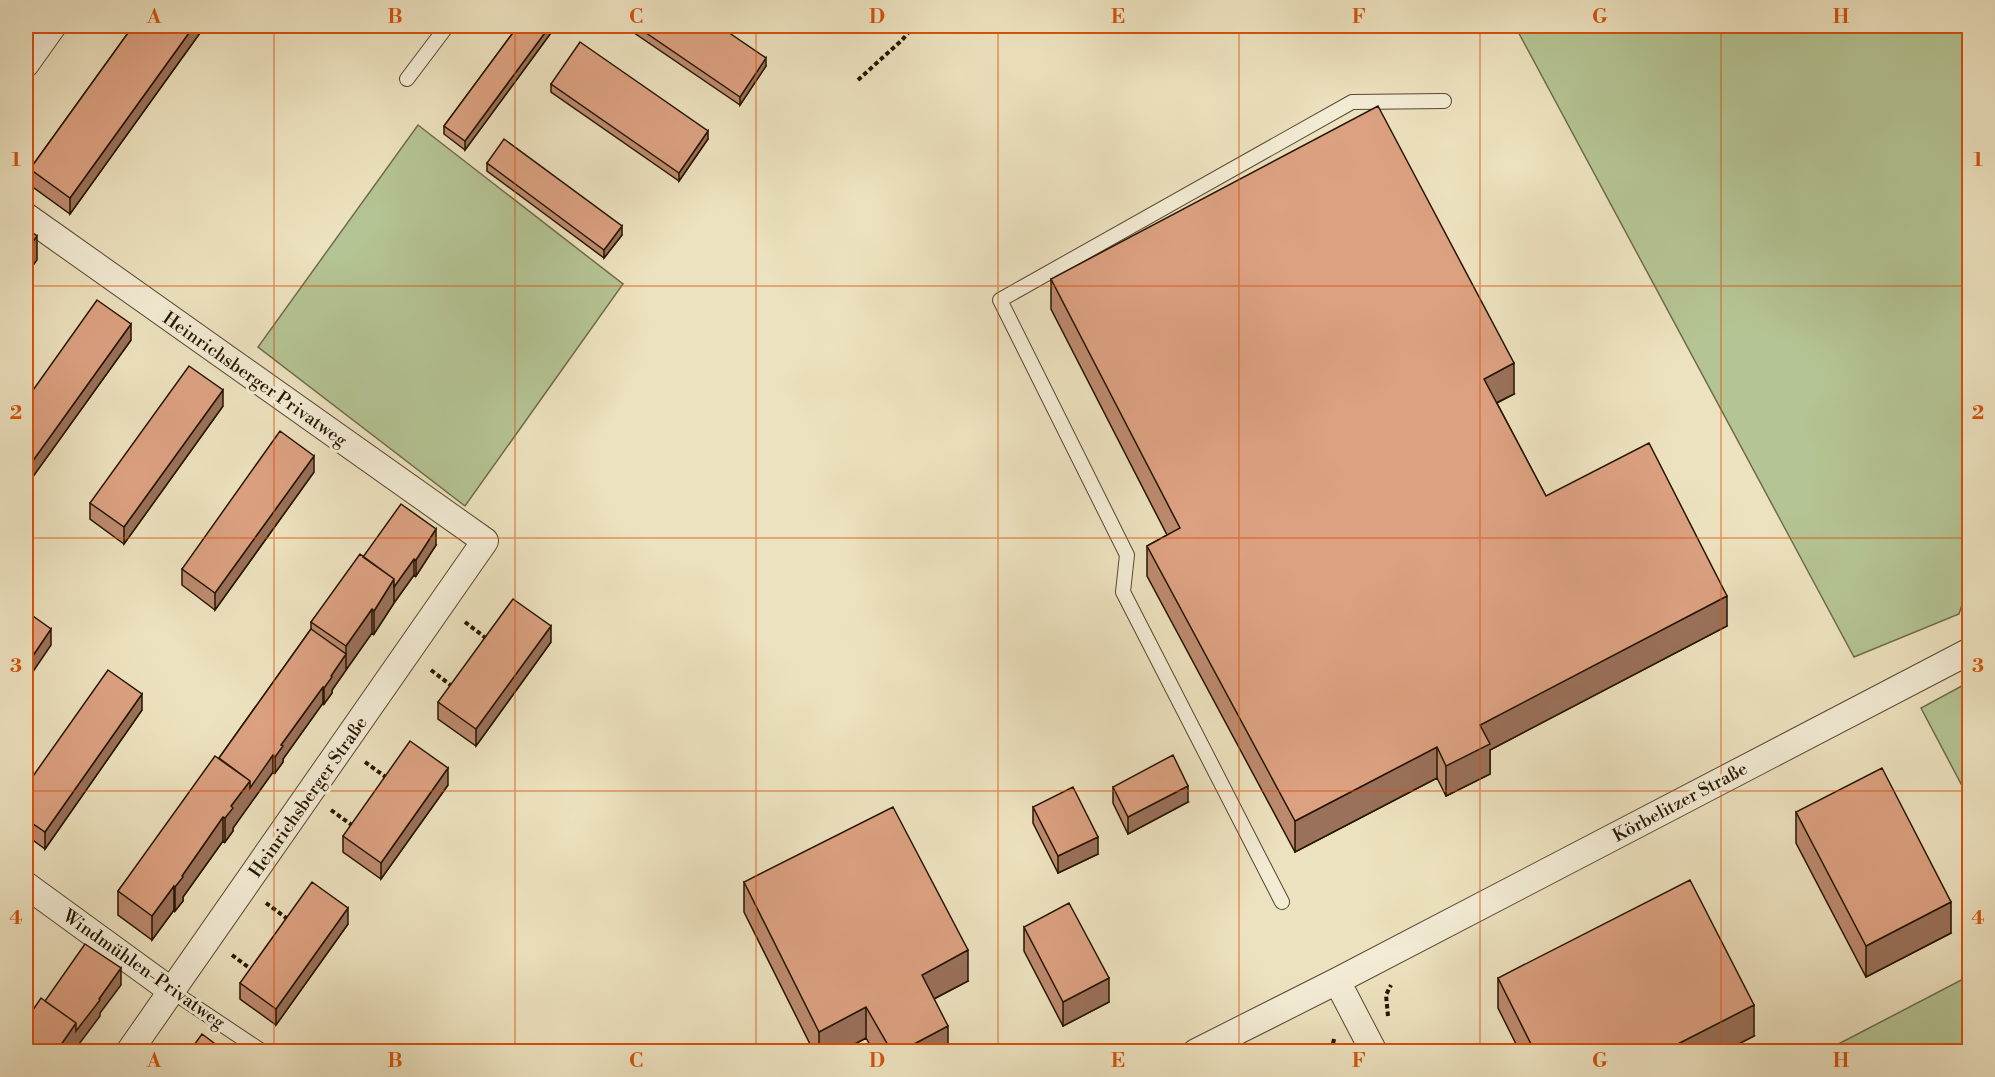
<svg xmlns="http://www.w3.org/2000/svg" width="1995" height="1077" viewBox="0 0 1995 1077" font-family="'Libre Bodoni',serif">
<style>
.green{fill:#b5c494;stroke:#6e6c4a;stroke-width:1.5}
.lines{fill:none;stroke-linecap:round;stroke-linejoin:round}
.service-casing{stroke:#584830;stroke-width:16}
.minor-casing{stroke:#584830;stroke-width:28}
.path{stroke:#261500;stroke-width:4;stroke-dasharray:4.5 3;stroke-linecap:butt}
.service{stroke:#f3ecd5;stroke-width:14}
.minor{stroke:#f3ecd5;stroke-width:26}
.wall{fill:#bd8a6f;stroke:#261500;stroke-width:1.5}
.shaded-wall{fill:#9a715a;stroke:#261500;stroke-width:1.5}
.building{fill:#dca181;stroke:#261500;stroke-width:1.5}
.grid{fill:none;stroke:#d5520b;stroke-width:1.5;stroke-opacity:0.55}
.labels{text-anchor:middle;stroke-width:6;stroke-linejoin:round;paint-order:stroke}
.street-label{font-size:18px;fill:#261500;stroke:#f3ecd5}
.neatline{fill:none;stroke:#d5520b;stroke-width:2}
.grid-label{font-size:20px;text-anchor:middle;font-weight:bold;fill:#d5520b}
</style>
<rect width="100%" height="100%" fill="#ede2bf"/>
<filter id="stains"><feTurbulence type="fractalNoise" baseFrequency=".00333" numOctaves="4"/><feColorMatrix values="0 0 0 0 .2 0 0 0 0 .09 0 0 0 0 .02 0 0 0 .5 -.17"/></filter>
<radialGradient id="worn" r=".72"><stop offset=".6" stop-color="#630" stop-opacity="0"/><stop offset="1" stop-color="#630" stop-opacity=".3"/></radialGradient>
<path class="green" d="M 1515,26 L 1967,26 L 1970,31 L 1970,580 L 1959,614 L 1854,657 Z
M 418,125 L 623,284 L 465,506 L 258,347 Z
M 1969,682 L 1969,799 L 1921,708 Z
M 1969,976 L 1969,1051 L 1825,1051 Z"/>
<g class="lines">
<defs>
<path id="service" d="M 407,79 L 447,26
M 1282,902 L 1123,592 L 1127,555 L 1000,300 L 1352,102 L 1444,101
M 173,992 L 263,1052"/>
<path id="minor" d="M 26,64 L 53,26
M 26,216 L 485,541 L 129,1052
M 26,885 L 173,992
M 1337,981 L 1374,1052
M 1196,1052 L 1337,981 L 1970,651"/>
</defs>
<use href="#service" class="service-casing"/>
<use href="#minor" class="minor-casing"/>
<path class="path" d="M 858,80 L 902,40 L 914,26
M 465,622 L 487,639
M 431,670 L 453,687
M 365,762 L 387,778
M 331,810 L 353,826
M 266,903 L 289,920
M 232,955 L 252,970
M 1388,1016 L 1386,995 L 1391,985
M 1334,1039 L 1333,1044 L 1337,1052"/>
<use href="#service" class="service"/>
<use href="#minor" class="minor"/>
</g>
<path class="wall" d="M 133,26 L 205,26 L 70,214 L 30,185 L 30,169 Z
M 518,26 L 556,26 L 465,150 L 444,134 L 444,126 Z
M 624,26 L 719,26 L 766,66 L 740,105 Z
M 551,84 L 708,139 L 679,181 L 551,92 Z
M 487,163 L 622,235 L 604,258 L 487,171 Z
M 1051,279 L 1514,394 L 1497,403 L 1546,496 L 1727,626 L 1490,750 L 1490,774 L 1446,796 L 1437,778 L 1295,852 L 1147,576 L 1147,546 L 1167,535 L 1051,309 Z
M 131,340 L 32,478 L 26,473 L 26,400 Z
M 223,406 L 124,544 L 90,519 L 90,503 Z
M 314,472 L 215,610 L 182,585 L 182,569 Z
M 436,545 L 416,576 L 414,575 L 394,603 L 374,634 L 372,633 L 332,690 L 332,693 L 324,704 L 323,703 L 283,759 L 283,762 L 275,773 L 273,772 L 233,828 L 233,831 L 225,842 L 223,841 L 183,897 L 183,901 L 175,911 L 174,910 L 152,940 L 118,915 L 118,891 L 219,758 L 311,629 L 311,622 L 363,557 Z
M 551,642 L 476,746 L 438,719 L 438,702 Z
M 142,710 L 45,849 L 26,835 L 26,786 Z
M 448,785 L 381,879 L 343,852 L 343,836 Z
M 1113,787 L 1188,802 L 1128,834 L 1113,803 Z
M 1033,807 L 1098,854 L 1058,873 L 1033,823 Z
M 1796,812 L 1951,933 L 1866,977 L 1796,843 Z
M 744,882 L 968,981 L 934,999 L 948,1052 L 874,1052 L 866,1038 L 840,1052 L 814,1052 L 744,912 Z
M 348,924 L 276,1025 L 240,999 L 240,983 Z
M 1024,927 L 1109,1002 L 1063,1026 L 1024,951 Z
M 1498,978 L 1754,1036 L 1723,1052 L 1520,1052 L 1498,1008 Z"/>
<path class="shaded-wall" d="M 194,26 L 205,26 L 70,214 L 70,198 Z
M 550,26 L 556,26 L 465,150 L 465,141 Z
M 766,58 L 766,66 L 740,105 L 740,97 Z
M 708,131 L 708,139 L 679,181 L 679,173 Z
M 622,226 L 622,235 L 604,258 L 604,250 Z
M 37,236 L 37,260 L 26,275 L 26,251 Z
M 131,324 L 131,340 L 32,478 L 32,462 Z
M 1514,363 L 1514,394 L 1484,409 L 1484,379 Z
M 223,390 L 223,406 L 124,544 L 124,527 Z
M 314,456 L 314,472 L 215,610 L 215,593 Z
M 436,529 L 436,545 L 416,576 L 416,560 Z
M 414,559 L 414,575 L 394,603 L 394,587 Z
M 394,579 L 394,603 L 374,634 L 374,611 Z
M 1727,596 L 1727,626 L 1490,750 L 1490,774 L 1446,796 L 1446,766 L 1480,725 Z
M 372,609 L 372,633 L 346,670 L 346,646 Z
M 551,626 L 551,642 L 476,746 L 476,729 Z
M 51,629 L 51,645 L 26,682 L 26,666 Z
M 346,654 L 346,670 L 332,690 L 332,693 L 324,704 L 324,688 L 331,676 Z
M 323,687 L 323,703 L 283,759 L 283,762 L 275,773 L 275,757 L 281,745 Z
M 142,694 L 142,710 L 45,849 L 45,832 Z
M 1437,747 L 1437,778 L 1295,852 L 1295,821 Z
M 273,755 L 273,772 L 233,828 L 233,831 L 225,842 L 225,818 L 231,806 L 250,781 Z
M 448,768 L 448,785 L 381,879 L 381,863 Z
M 1188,786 L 1188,802 L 1128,834 L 1128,817 Z
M 223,817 L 223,841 L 183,897 L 183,901 L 175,911 L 175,887 L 182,876 Z
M 1098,837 L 1098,854 L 1058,873 L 1058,856 Z
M 174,886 L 174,910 L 152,940 L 152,916 Z
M 1951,902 L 1951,933 L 1866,977 L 1866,946 Z
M 348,908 L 348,924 L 276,1025 L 276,1009 Z
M 968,950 L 968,981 L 922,1005 L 922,975 Z
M 121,968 L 121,985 L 100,1013 L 100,1016 L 73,1052 L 56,1052 L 76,1023 L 99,999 Z
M 1109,978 L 1109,1002 L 1063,1026 L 1063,1002 Z
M 1754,1005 L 1754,1036 L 1723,1052 L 1662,1052 Z
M 866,1007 L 866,1038 L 840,1052 L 819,1052 L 819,1032 Z
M 948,1026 L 948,1052 L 899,1052 Z"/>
<path class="building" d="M 133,26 L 194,26 L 70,198 L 30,169 Z
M 518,26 L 550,26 L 465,141 L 444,126 Z
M 636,26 L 719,26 L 766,58 L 740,97 Z
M 580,42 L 708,131 L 679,173 L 551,84 Z
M 1378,106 L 1514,363 L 1484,379 L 1546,496 L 1649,443 L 1727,596 L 1480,725 L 1490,744 L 1446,766 L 1437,747 L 1295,821 L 1147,546 L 1180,528 L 1051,279 Z
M 504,139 L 622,226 L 604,250 L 487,163 Z
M 26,228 L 37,236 L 26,251 Z
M 97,300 L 131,324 L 32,462 L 26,457 L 26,400 Z
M 189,366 L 223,390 L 124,527 L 90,503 Z
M 280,431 L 314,456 L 215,593 L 182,569 Z
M 401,504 L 436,529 L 416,560 L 414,559 L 394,587 L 394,579 L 363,557 Z
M 360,554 L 394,579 L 374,611 L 372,609 L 346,646 L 311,622 Z
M 513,599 L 551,626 L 476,729 L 438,702 Z
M 26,611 L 51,629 L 26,666 Z
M 311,629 L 346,654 L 331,676 L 332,677 L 324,688 L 323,687 L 281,745 L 283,746 L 275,757 L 273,755 L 250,788 L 250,781 L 219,758 Z
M 108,670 L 142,694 L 45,832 L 26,819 L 26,786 Z
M 410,741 L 448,768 L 381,863 L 343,836 Z
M 1173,755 L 1188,786 L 1128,817 L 1113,787 Z
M 215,756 L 250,781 L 231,806 L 233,808 L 225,818 L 223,817 L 182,876 L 183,877 L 175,887 L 174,886 L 152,916 L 118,891 Z
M 1882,768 L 1951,902 L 1866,946 L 1796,812 Z
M 1073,787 L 1098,837 L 1058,856 L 1033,807 Z
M 893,807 L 968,950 L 922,975 L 948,1026 L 899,1052 L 892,1052 L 866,1007 L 819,1032 L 744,882 Z
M 1690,880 L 1754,1005 L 1662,1052 L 1535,1052 L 1498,978 Z
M 312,882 L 348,908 L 276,1009 L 240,983 Z
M 1069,903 L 1109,978 L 1063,1002 L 1024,927 Z
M 85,944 L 121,968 L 99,999 L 100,1000 L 76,1031 L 76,1023 L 45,1001 Z
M 41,998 L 76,1023 L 56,1052 L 26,1052 L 26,1020 Z
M 202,1034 L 226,1052 L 189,1052 Z"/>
<path class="grid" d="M 274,26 L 274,1052M 515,26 L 515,1052M 756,26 L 756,1052M 998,26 L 998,1052M 1239,26 L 1239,1052M 1480,26 L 1480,1052M 1721,26 L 1721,1052M 26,286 L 1970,286M 26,538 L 1970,538M 26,791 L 1970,791"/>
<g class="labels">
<g class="street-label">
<text transform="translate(255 379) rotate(35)" y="6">Heinrichsberger Privatweg</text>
<text transform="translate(308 797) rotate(-55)" y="6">Heinrichsberger Straße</text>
<text transform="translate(1680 802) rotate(-28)" y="6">Körbelitzer Straße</text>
<text transform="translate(144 969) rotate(35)" y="6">Windmühlen-Privatweg</text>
</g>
</g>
<rect width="1995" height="1077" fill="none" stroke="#ede2bf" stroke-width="66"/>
<rect x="33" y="33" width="1929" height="1011" class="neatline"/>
<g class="grid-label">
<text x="154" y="23">A</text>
<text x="395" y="23">B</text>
<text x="636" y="23">C</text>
<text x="877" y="23">D</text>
<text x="1118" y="23">E</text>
<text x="1359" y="23">F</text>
<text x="1600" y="23">G</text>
<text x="1841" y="23">H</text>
<text x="16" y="166">1</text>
<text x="1978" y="166">1</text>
<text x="16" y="419">2</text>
<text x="1978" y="419">2</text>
<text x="16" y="672">3</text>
<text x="1978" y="672">3</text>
<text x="16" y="924">4</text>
<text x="1978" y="924">4</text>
<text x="154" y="1067">A</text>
<text x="395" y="1067">B</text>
<text x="636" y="1067">C</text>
<text x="877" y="1067">D</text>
<text x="1118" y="1067">E</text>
<text x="1359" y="1067">F</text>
<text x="1600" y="1067">G</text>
<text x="1841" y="1067">H</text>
</g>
<rect width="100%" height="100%" filter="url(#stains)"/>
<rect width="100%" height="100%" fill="url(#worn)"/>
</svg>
